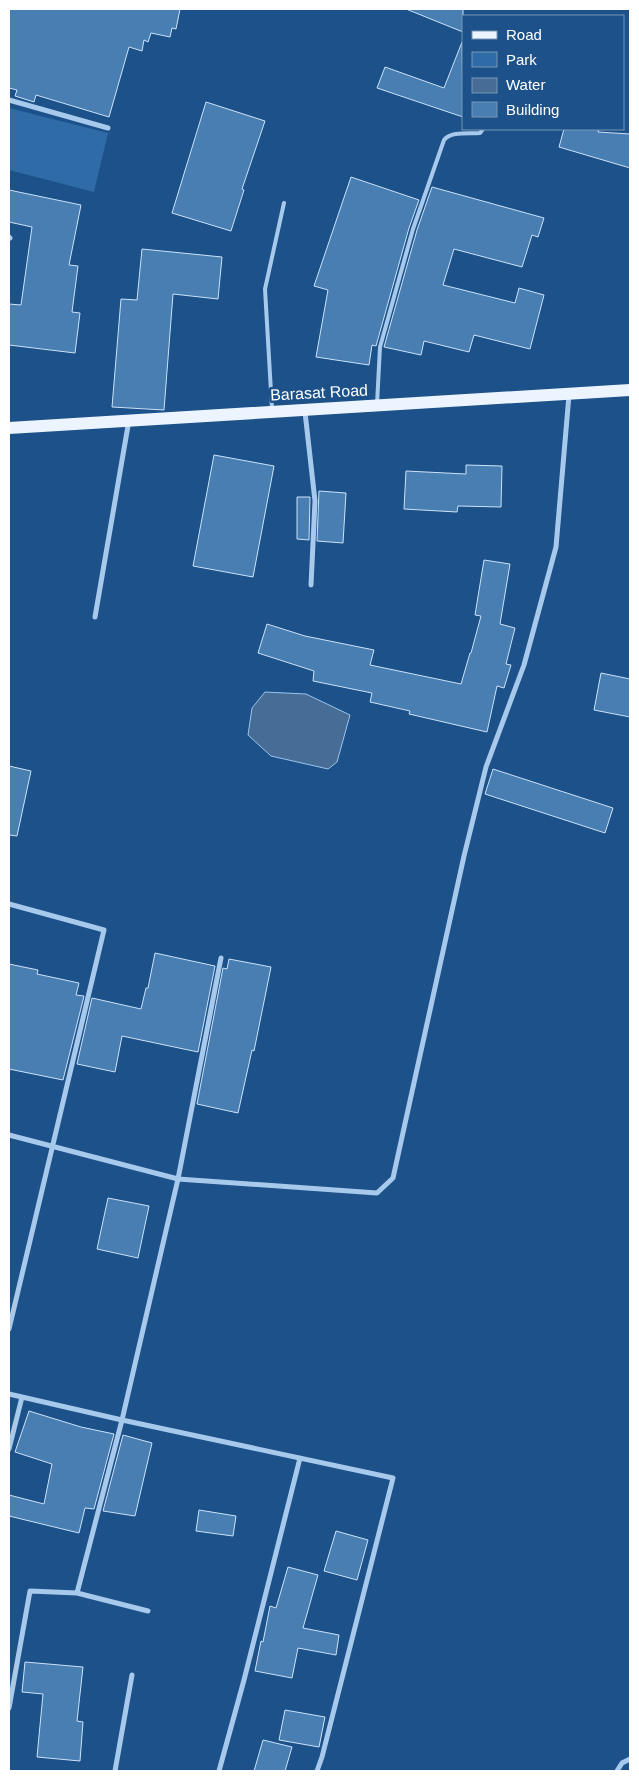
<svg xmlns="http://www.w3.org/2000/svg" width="639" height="1780" viewBox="0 0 639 1780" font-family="Helvetica,sans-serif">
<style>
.green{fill:#2f6ca7}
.water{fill:#476d96;stroke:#9ac5ee}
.building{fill:#497eb3;stroke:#cce2f9}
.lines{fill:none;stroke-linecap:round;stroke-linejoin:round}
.service{stroke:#a7c9ec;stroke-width:4}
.minor{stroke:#a7c9ec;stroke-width:5}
.primary{stroke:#ecf4ff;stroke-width:12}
.labels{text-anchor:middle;stroke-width:5;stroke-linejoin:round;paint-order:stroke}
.street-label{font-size:16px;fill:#fff;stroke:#1c5189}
</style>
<rect width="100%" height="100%" fill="#1c5189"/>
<path class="green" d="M 9,108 L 108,133 L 94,192 L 9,170 Z"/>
<path class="water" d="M 265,692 L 306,694 L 350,715 L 337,762 L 328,769 L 271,756 L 248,735 L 252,708 Z"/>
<path class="building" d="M 9,9 L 180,9 L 176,29 L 172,28 L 170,37 L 151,33 L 148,42 L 144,40 L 142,51 L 129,47 L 109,117 L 36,95 L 34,102 L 15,96 L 17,90 L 9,88 Z
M 406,9 L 463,9 L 463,32 Z
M 462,42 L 463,117 L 377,88 L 385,67 L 444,88 Z
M 206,102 L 265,121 L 242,189 L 244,190 L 231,231 L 172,213 Z
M 564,129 L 599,129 L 598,132 L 630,134 L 630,168 L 559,147 Z
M 351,177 L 419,200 L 409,228 L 376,346 L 372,345 L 369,365 L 316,357 L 328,290 L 314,286 Z
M 432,187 L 544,218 L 538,237 L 532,235 L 522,267 L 454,249 L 443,285 L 515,303 L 519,288 L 544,295 L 530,349 L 474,335 L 469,352 L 424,341 L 421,355 L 384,347 L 417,230 Z
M 9,190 L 81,205 L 69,265 L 78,266 L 72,312 L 80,313 L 75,353 L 9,345 L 9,304 L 21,305 L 32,227 L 9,222 Z
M 142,249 L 222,257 L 218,299 L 173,294 L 164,410 L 112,407 L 121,299 L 137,300 Z
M 214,455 L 274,466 L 253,577 L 193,566 Z
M 466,465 L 502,466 L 501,507 L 458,506 L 457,512 L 404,509 L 406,471 L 466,474 Z
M 319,491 L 346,493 L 343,543 L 317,541 Z
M 297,497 L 310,497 L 309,540 L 297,539 Z
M 484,560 L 510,564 L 500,624 L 515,628 L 506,664 L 511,665 L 504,688 L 497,686 L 487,732 L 409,714 L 410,711 L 370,702 L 372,693 L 313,681 L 314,671 L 258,653 L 267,624 L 305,636 L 374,650 L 370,665 L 461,684 L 470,653 L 471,653 L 481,616 L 475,615 Z
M 601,673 L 630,679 L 630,717 L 594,710 Z
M 9,766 L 31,771 L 17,836 L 9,835 Z
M 493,769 L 613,808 L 605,833 L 485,794 Z
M 155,953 L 215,966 L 198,1052 L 122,1036 L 115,1072 L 77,1064 L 92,998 L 141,1009 L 146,988 L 148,988 Z
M 229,959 L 271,967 L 254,1051 L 252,1050 L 238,1113 L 197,1104 L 223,968 L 227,969 Z
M 9,964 L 38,970 L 37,974 L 79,983 L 76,995 L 84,996 L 63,1080 L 9,1069 Z
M 108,1198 L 149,1206 L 138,1258 L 97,1249 Z
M 29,1411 L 81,1427 L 114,1434 L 94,1509 L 85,1508 L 79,1533 L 9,1516 L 9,1495 L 44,1504 L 52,1464 L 15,1452 Z
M 123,1435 L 152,1443 L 135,1516 L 103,1511 Z
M 199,1510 L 236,1516 L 233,1536 L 196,1531 Z
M 336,1531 L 368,1540 L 357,1580 L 324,1571 Z
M 288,1567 L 318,1575 L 303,1628 L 339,1635 L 336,1655 L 298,1648 L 292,1678 L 255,1671 L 261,1641 L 263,1642 L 270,1606 L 276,1608 Z
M 25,1662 L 83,1667 L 77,1721 L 83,1722 L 80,1761 L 37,1757 L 43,1694 L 22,1692 Z
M 285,1710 L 325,1717 L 319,1747 L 279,1740 Z
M 263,1740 L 292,1747 L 285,1771 L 254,1771 Z"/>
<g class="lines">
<path class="service" d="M 377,404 L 380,347 L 413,229 L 444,140 C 451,131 469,134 480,133 L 483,129
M 272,409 L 265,289 L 284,203"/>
<path class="minor" d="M 9,100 L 108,128
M 9,237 L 10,238
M 305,412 L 315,501 L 311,585
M 95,617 L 129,420
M 9,904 L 104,930 L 9,1329
M 9,1135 L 178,1179 L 377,1193 L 393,1178 L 464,856 L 486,767 L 524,665 L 556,547 L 569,395
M 9,1394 L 122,1420 L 393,1478 L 322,1757 L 317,1771
M 9,1449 L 22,1397
M 77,1593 L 122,1420 L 178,1179 L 221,958
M 9,1708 L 30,1591 L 77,1593 L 148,1611
M 115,1771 L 132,1675
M 219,1771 L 244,1680 L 300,1458
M 617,1771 L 622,1763 L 630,1759"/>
<path class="primary" d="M 9,428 L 630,390"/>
</g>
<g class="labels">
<g class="street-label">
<text transform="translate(319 392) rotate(-3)" y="6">Barasat Road</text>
</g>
</g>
<rect width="639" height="1780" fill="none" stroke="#ffffff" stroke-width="20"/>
<rect x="462" y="15" width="162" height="115" fill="#1c5189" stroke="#7797b8"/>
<rect x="472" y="31" width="25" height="8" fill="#ecf4ff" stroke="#7797b8"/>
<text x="506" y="40" font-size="15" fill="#ffffff">Road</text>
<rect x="472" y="52" width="25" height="15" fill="#2f6ca7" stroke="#7797b8"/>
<text x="506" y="65" font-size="15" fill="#ffffff">Park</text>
<rect x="472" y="78" width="25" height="15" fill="#476d96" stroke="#7797b8"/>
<text x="506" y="90" font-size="15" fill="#ffffff">Water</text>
<rect x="472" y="102" width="25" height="15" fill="#497eb3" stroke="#7797b8"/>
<text x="506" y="115" font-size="15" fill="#ffffff">Building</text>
</svg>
